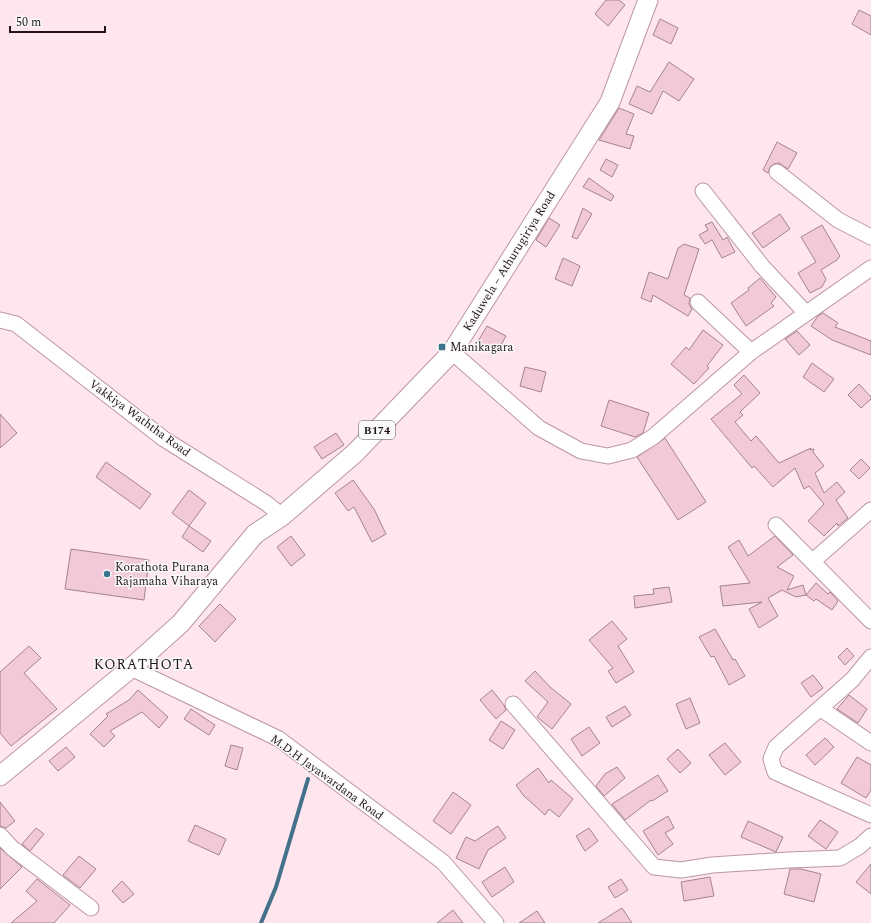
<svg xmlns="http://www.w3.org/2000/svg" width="871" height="923" viewBox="0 0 871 923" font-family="Spectral,serif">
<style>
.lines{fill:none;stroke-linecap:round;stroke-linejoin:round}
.stream{stroke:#44718a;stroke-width:4}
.building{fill:#f1c9d8;stroke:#a78290}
.minor-casing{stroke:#bc96a4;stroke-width:17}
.major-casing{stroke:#bc96a4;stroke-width:21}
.minor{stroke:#fff;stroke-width:15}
.major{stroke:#fff;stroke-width:19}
.poi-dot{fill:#3c748e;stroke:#f9f9f9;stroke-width:1.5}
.labels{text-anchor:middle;stroke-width:3;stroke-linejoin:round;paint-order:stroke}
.shield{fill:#f9f9f9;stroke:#62595d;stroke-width:1}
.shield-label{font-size:11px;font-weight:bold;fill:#22151a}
.street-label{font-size:12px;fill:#22151a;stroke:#f9f9f9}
.poi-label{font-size:12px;fill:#22151a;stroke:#f9f9f9;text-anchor:start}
.quarter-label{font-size:14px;letter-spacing:1px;fill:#22151a;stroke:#f9f9f9}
</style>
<rect width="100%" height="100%" fill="#fee5ee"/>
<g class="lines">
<path class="stream" d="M 261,923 L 276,887 L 308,779"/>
</g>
<path class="building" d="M 606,0 L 619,0 L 625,5 L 608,26 L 595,14 Z
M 859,10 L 871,16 L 871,35 L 852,24 Z
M 660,19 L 678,28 L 671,44 L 653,35 Z
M 669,62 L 694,79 L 679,101 L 663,91 L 652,114 L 629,104 L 637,86 L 650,92 Z
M 619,108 L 634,114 L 626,134 L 634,136 L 630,149 L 599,140 Z
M 777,142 L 797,153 L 788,169 L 779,163 L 774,164 L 770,167 L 768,173 L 763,170 Z
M 606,159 L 618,165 L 612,177 L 600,170 Z
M 589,178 L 614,196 L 611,201 L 583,187 Z
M 583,208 L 592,214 L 577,239 L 572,237 Z
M 780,214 L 790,229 L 763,248 L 752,233 Z
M 549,218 L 560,225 L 546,247 L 536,240 Z
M 712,222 L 723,240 L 727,237 L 735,252 L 722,258 L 712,240 L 705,244 L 699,235 L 708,230 L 705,225 Z
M 822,225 L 840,256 L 837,260 L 821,270 L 826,279 L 822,287 L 810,293 L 798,273 L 816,262 L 801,237 Z
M 684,244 L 699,249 L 684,295 L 690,298 L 689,304 L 692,309 L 688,316 L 653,295 L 651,302 L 641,298 L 649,272 L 668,279 L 678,248 Z
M 563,258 L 580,266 L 572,286 L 555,279 Z
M 760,278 L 776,297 L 771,303 L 774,306 L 746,326 L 731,303 L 749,290 L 748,288 Z
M 823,313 L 838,323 L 835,327 L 871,341 L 871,355 L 832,340 L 811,326 L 818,316 Z
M 487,326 L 506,336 L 496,354 L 477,343 Z
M 703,330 L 723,345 L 707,366 L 709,368 L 694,384 L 671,364 L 686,347 L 689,350 Z
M 797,331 L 810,345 L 799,355 L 785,339 Z
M 812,363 L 834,379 L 824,392 L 803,377 Z
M 525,367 L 546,372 L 541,392 L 520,386 Z
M 744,375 L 760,393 L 740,412 L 743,415 L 735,422 L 751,441 L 756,436 L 779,463 L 811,448 L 810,450 L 814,449 L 813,452 L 824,466 L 815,473 L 824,493 L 837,482 L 845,492 L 836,500 L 848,518 L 838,526 L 837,523 L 824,536 L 808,521 L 824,504 L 809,486 L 804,489 L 795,468 L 773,487 L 754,466 L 752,468 L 711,419 L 742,394 L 734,385 Z
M 859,384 L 871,397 L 871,399 L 861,408 L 848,395 Z
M 609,400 L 649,413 L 643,433 L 635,437 L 601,426 Z
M 0,414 L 17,433 L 0,448 Z
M 336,433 L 344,445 L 322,459 L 314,447 Z
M 665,438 L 706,502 L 678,520 L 637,457 Z
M 861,459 L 870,468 L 859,479 L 850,470 Z
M 106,462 L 151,494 L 140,509 L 96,477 Z
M 353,480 L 374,509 L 386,534 L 372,542 L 354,507 L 348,511 L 335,493 Z
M 189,490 L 206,503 L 189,526 L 172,513 Z
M 189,526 L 211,541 L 203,552 L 182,537 Z
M 291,536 L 305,555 L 291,566 L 277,547 Z
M 775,536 L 793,555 L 777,567 L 794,576 L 787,590 L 803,585 L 806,595 L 796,597 L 782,590 L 768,598 L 778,616 L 759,628 L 749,609 L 762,602 L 723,606 L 720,586 L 750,583 L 728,547 L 739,540 L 748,556 Z
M 71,549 L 149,560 L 144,600 L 65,589 Z
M 816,583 L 828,594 L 830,592 L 838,601 L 832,610 L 816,599 L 814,601 L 806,595 Z
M 669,587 L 672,602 L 635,608 L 634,596 L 654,594 L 653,589 Z
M 220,604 L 236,619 L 215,642 L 199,626 Z
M 612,621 L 627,639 L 618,646 L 634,672 L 616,683 L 608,671 L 613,668 L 589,640 Z
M 715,629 L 733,660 L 735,659 L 745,676 L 729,685 L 714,656 L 711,657 L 699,637 Z
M 29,646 L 41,658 L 24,673 L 57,709 L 11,746 L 0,733 L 0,672 Z
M 847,648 L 854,656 L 845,665 L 838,657 Z
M 535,671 L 550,687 L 571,704 L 552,729 L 537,717 L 548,702 L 525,681 Z
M 813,675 L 823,688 L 811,697 L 801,683 Z
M 138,690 L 168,717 L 159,728 L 142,712 L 110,731 L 115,736 L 104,747 L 90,734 L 108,716 L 106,714 L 129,700 Z
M 492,690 L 504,705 L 506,710 L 496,719 L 480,700 Z
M 849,695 L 867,709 L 858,723 L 837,709 Z
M 690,698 L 700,723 L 686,729 L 676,704 Z
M 625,706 L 631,715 L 612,727 L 606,717 Z
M 191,709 L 215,725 L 209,735 L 184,719 Z
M 501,721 L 515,730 L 503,749 L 489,740 Z
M 589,727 L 600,743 L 582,756 L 571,739 Z
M 825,738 L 834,747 L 815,765 L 806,755 Z
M 725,743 L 741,762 L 725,775 L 709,755 Z
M 231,745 L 243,748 L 237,770 L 225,766 Z
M 66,747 L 75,757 L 58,771 L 49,761 Z
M 678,749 L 691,763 L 680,773 L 667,759 Z
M 857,757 L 871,765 L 871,790 L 866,798 L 841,783 Z
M 617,767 L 625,778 L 604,796 L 596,786 L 605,774 Z
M 538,768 L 549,783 L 551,780 L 573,799 L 559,817 L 549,809 L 545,815 L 523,795 L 516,785 Z
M 658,775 L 668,791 L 652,801 L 651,800 L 625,820 L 612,804 Z
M 453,792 L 471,805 L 451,834 L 433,821 Z
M 0,802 L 15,821 L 6,828 L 0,826 Z
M 668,816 L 674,828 L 665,833 L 673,844 L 658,855 L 643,831 Z
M 820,820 L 838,832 L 826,849 L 808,836 Z
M 748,821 L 783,837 L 776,852 L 741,837 Z
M 195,825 L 226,839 L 219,855 L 188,841 Z
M 498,826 L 506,838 L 488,850 L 479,869 L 456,858 L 466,837 L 475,841 Z
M 36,828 L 44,834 L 30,851 L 22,844 Z
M 589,828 L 598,841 L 585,851 L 576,836 Z
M 0,848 L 22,867 L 0,889 Z
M 79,856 L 96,869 L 80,888 L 63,875 Z
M 871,864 L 871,894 L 856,882 Z
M 505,867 L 514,882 L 492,897 L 482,882 Z
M 790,869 L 801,869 L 821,874 L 814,902 L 784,894 Z
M 710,877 L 714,896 L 684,901 L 681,882 Z
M 37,879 L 70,905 L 54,923 L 11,923 L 37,901 L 26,891 Z
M 621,879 L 628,890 L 615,898 L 608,887 Z
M 122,881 L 134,894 L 123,903 L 112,891 Z
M 622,908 L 632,923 L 598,923 Z
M 453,910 L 463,923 L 437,923 Z
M 537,911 L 545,923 L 519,923 Z"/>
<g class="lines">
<defs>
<path id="minor" d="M 777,172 L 838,220 L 871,237
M 703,191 L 762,266 L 805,312
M 698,302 L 751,352
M 0,320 L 16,324 L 164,439 L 266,503 L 282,516
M 452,352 L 539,428 L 581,451 L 608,456 L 632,450 L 653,437 L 751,352 L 871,268
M 776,525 L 871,621
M 813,561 L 871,510
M 871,657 L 852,680 L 776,747 L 771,759 L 775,772 L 871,815
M 131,668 L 279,739 L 443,862 L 496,923
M 513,704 L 654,867 L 681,870 L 712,865 L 789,860 L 840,858 L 860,846 L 871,836
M 821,709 L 871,743
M 0,835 L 12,848 L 91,908"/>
<path id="major" d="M 0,776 L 131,668 L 181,623 L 255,534 L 282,516 L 355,453 L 452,352 L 610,102 L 648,0"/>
</defs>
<use href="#minor" class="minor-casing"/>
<use href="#major" class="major-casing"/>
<use href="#minor" class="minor"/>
<use href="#major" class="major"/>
</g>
<g class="poi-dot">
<rect x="438" y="343" width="8" height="8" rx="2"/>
<circle cx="107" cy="574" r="4"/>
</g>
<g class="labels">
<rect class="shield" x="359" y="421" width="36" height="18" rx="3"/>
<g class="shield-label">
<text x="377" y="434">B174</text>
</g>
<g class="street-label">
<text transform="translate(509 261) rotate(-58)" y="4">Kaduwela – Athurugiriya Road</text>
<text transform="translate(140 418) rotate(36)" y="4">Vakkiya Waththa Road</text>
<text transform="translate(327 777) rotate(36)" y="4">M.D.H Jayawardana Road</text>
</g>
<g class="poi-label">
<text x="450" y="351">Manikagara</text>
<text x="115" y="571">Korathota Purana<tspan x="115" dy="14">Rajamaha Viharaya</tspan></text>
</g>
<g class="quarter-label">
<text x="144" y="669">KORATHOTA</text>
</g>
</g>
<path d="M10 26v6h95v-6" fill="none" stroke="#22151a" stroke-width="2"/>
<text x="16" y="26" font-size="12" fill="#22151a" stroke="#f9f9f9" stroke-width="3" paint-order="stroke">50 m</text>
</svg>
